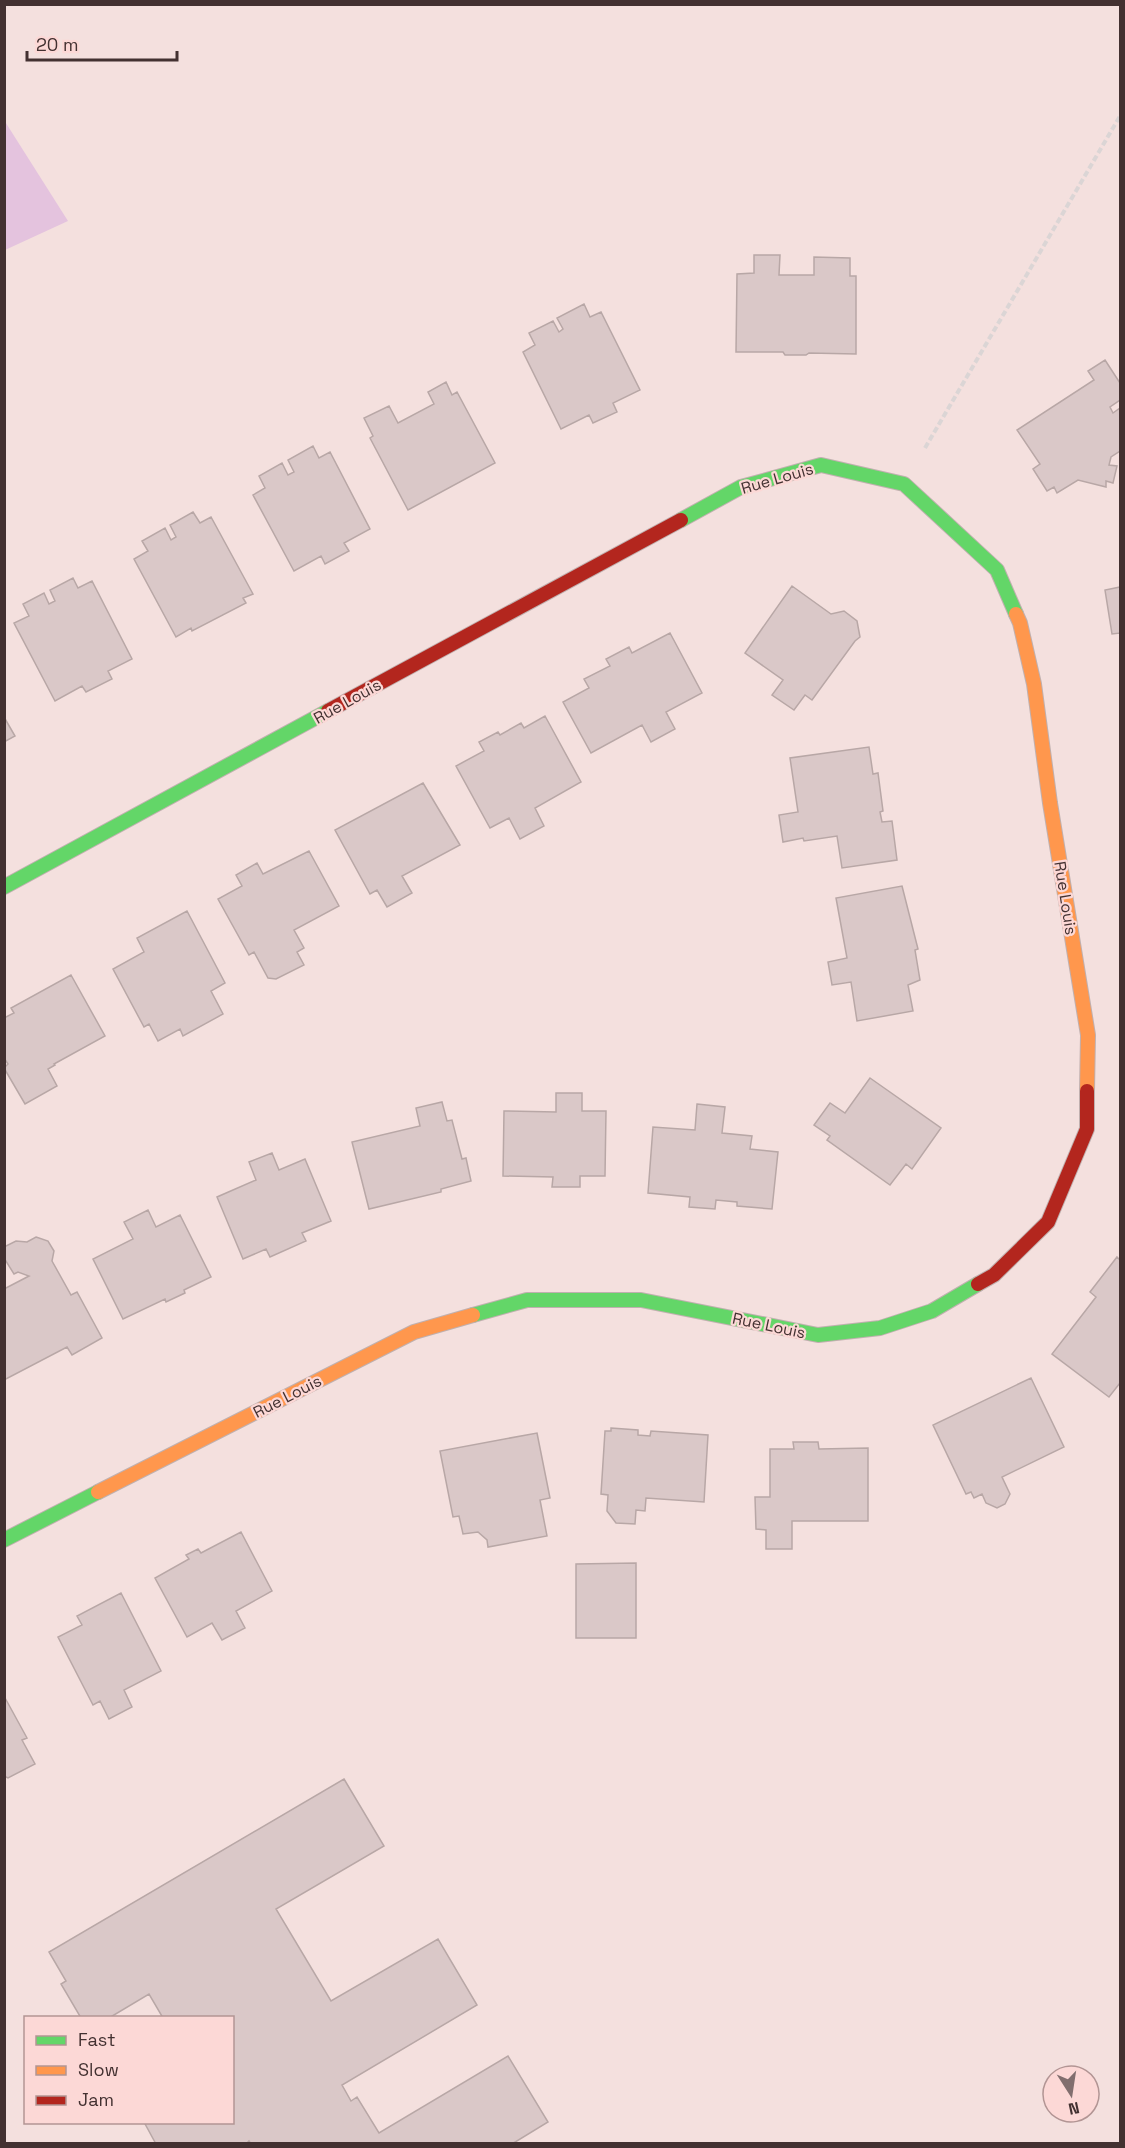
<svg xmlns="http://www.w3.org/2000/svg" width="1125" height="2148" viewBox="0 0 1125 2148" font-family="'Space Grotesk',sans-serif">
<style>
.green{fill:#e4c3de}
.building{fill:#dac8c8;stroke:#b8a7a6;stroke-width:1.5}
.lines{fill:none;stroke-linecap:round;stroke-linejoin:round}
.fast-casing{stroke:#c0b0af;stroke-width:16}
.slow-casing{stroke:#c0b0af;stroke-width:16}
.jam-casing{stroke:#c0b0af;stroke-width:16}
.path{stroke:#dbd5d5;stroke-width:4;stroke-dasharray:6 3;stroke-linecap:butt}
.fast{stroke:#63d668;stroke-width:14}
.slow{stroke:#ff974d;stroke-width:14}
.jam{stroke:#b3261e;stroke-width:14}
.labels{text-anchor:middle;stroke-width:4.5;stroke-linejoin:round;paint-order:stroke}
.street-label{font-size:16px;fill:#433131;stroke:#fcd8d6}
</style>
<rect width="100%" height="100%" fill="#f4e0de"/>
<path class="green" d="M 4,120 L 68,221 L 5,250 L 4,250 Z"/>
<path class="building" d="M 754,255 L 780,255 L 779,275 L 814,275 L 814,257 L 850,258 L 850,276 L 856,276 L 856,354 L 809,353 L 806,355 L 785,355 L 783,352 L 736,352 L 737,274 L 754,273 Z
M 584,304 L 590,317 L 601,312 L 640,390 L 613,403 L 617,412 L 593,423 L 589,415 L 561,429 L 523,352 L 535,345 L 529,333 L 553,321 L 559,332 L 563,329 L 557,318 Z
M 1105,360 L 1120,383 L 1120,400 L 1110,407 L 1113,413 L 1120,408 L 1120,451 L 1111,457 L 1109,465 L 1117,466 L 1113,483 L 1106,481 L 1106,487 L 1078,480 L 1057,493 L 1054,487 L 1047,491 L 1033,469 L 1040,464 L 1017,430 L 1094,380 L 1088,371 Z
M 446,382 L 452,395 L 457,392 L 495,463 L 408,510 L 370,438 L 373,436 L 364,418 L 389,406 L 398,423 L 434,404 L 428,392 Z
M 313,446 L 319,458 L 330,452 L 370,529 L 344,543 L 349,551 L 325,564 L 321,556 L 294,571 L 253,495 L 265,488 L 259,476 L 282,463 L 288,475 L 294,472 L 288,460 Z
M 193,512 L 200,523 L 211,517 L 253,594 L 243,598 L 246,603 L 192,631 L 191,628 L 176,637 L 134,559 L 148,551 L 142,541 L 165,528 L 171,540 L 176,537 L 170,525 Z
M 73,578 L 78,588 L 92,581 L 132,659 L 108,671 L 112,679 L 86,692 L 82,686 L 55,701 L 14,623 L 29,616 L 23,604 L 44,593 L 49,604 L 55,601 L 50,590 Z
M 792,586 L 831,614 L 844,611 L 857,621 L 860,637 L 855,641 L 812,700 L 805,695 L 794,710 L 772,695 L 783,680 L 745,653 Z
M 1120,587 L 1120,634 L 1120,633 L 1112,634 L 1105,590 Z
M 670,633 L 702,693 L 666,712 L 675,729 L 651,742 L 642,725 L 591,753 L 563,702 L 589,688 L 584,679 L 610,666 L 606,659 L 629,647 L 632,653 Z
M 545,716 L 581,782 L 535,808 L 544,826 L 520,839 L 509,818 L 490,828 L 456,766 L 484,751 L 479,742 L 498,732 L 500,735 L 521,723 L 524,728 Z
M 4,717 L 15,736 L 4,742 Z
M 869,747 L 873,774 L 878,773 L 883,811 L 880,812 L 882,822 L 892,821 L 897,860 L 842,868 L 837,836 L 804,841 L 803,838 L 783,842 L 779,815 L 798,812 L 790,758 Z
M 423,783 L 460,845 L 402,876 L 412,893 L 387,907 L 377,890 L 370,894 L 335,830 Z
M 309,851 L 339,906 L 294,930 L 304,948 L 297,952 L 304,965 L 276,979 L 268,978 L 254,952 L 249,955 L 218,899 L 242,886 L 236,875 L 257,863 L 263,874 Z
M 902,886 L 918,949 L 915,950 L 920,980 L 908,985 L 913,1011 L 857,1021 L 851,982 L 832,985 L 828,962 L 847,958 L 836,898 Z
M 187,911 L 225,983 L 211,991 L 223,1014 L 183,1036 L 180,1029 L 158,1041 L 149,1024 L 144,1027 L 113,969 L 144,952 L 137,938 Z
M 71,975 L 105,1036 L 54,1064 L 55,1065 L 48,1069 L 57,1086 L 25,1104 L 4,1068 L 8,1064 L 4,1058 L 4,1018 L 14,1013 L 11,1008 Z
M 870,1078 L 941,1128 L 912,1169 L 906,1164 L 890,1185 L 827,1140 L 830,1136 L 814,1125 L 830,1103 L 845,1113 Z
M 556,1093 L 582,1093 L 582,1111 L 606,1111 L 605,1176 L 580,1176 L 580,1187 L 552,1187 L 553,1177 L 503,1176 L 504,1111 L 556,1112 Z
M 442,1102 L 447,1121 L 452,1120 L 462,1159 L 466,1158 L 471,1181 L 441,1189 L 441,1192 L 369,1209 L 352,1142 L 420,1126 L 416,1108 Z
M 697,1104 L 725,1107 L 722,1133 L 752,1136 L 750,1149 L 778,1152 L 772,1209 L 737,1206 L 737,1202 L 716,1200 L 715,1209 L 689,1207 L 690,1197 L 648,1193 L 653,1127 L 695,1130 Z
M 272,1153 L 279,1170 L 305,1159 L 331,1221 L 302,1233 L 306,1241 L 270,1257 L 266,1249 L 243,1259 L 217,1197 L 256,1180 L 249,1162 Z
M 148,1210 L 156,1227 L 180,1215 L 211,1277 L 184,1290 L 185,1293 L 166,1302 L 165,1299 L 123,1319 L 93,1259 L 133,1239 L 124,1222 Z
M 36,1237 L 48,1241 L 54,1251 L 52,1261 L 71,1295 L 77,1292 L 102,1338 L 72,1355 L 67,1347 L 4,1380 L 4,1289 L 29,1276 L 18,1272 L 14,1274 L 4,1258 L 4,1247 L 16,1241 L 27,1242 Z
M 1117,1257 L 1120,1260 L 1120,1383 L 1109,1397 L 1052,1354 L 1096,1297 L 1090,1292 Z
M 1031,1378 L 1064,1447 L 1002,1477 L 1010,1494 L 1005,1504 L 997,1508 L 986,1503 L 982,1494 L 974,1498 L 971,1492 L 966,1494 L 933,1425 Z
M 611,1428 L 638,1430 L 638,1435 L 650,1436 L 651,1431 L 708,1435 L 704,1502 L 646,1498 L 645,1511 L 636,1510 L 635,1524 L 616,1523 L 607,1511 L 608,1495 L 601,1494 L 605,1431 L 611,1431 Z
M 537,1433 L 550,1498 L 540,1500 L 547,1536 L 488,1547 L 487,1540 L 478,1532 L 463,1534 L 459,1516 L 453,1517 L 440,1451 Z
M 793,1442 L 818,1442 L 819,1449 L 868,1448 L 868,1521 L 792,1521 L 792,1549 L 766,1549 L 766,1530 L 756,1529 L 755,1497 L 770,1497 L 770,1449 L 794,1449 Z
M 241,1532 L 272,1591 L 236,1611 L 245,1628 L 222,1640 L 212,1623 L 187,1637 L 155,1578 L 189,1559 L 186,1555 L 198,1549 L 201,1553 Z
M 636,1563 L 636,1638 L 576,1638 L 576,1564 Z
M 121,1593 L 161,1671 L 124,1690 L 132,1707 L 109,1719 L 100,1701 L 93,1705 L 58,1637 L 82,1625 L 77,1616 Z
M 4,1696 L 27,1738 L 22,1740 L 35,1764 L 8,1778 L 4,1776 Z
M 344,1779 L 384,1846 L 276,1909 L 331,2001 L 438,1939 L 477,2005 L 342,2085 L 351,2101 L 357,2097 L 379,2133 L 508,2056 L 548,2122 L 512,2144 L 251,2144 L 249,2141 L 246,2144 L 156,2144 L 144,2122 L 232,2122 L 232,2018 L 163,2018 L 149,1994 L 109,2018 L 81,2018 L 61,1984 L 66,1981 L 49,1952 Z"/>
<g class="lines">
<defs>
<path id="fast" d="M 681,520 L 741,487 L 821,465 L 904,484 L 997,570 L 1016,614
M 4,887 L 328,711
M 473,1315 L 527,1300 L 641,1300 L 818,1335 L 880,1328 L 932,1311 L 978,1284
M 4,1540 L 98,1492"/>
<path id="slow" d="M 1016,614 L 1020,623 L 1034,684 L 1050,803 L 1088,1035 L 1087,1091
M 98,1492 L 414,1332 L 473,1315"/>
<path id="jam" d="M 328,711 L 681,520
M 978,1284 L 994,1275 L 1048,1222 L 1087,1129 L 1087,1091"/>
</defs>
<use href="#fast" class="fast-casing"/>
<use href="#slow" class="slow-casing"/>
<use href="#jam" class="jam-casing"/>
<path class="path" d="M 925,448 L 1120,116"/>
<use href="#fast" class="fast"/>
<use href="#slow" class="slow"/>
<use href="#jam" class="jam"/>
</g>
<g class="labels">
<g class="street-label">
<text transform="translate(777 478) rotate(-16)" y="6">Rue Louis</text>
<text transform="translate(347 701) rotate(-29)" y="6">Rue Louis</text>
<text transform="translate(1066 898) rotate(81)" y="6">Rue Louis</text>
<text transform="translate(769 1325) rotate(12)" y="6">Rue Louis</text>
<text transform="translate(287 1396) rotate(-27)" y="6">Rue Louis</text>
</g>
</g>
<rect width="1125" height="2148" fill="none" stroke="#433131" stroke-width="12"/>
<rect x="24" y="2016" width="210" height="108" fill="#fcd8d6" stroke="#b29594" stroke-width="1.5"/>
<rect x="36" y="2036" width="30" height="9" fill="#63d668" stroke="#b29594" stroke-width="1.5"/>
<text x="78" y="2046" font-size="18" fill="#433131">Fast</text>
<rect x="36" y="2066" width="30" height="9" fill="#ff974d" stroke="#b29594" stroke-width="1.5"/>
<text x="78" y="2076" font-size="18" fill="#433131">Slow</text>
<rect x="36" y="2096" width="30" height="9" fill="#b3261e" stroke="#b29594" stroke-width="1.5"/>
<text x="78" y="2106" font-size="18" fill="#433131">Jam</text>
<g transform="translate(1071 2094) rotate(168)"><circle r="28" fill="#fcd8d6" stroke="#b29594" stroke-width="1.5"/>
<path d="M0-4.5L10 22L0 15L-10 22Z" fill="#816e6e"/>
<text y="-9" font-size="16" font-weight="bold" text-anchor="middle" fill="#433131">N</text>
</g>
<path d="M27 51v9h150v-9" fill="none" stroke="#433131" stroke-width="3"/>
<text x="36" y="51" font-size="18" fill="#433131" stroke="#fcd8d6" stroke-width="4.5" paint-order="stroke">20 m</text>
</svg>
